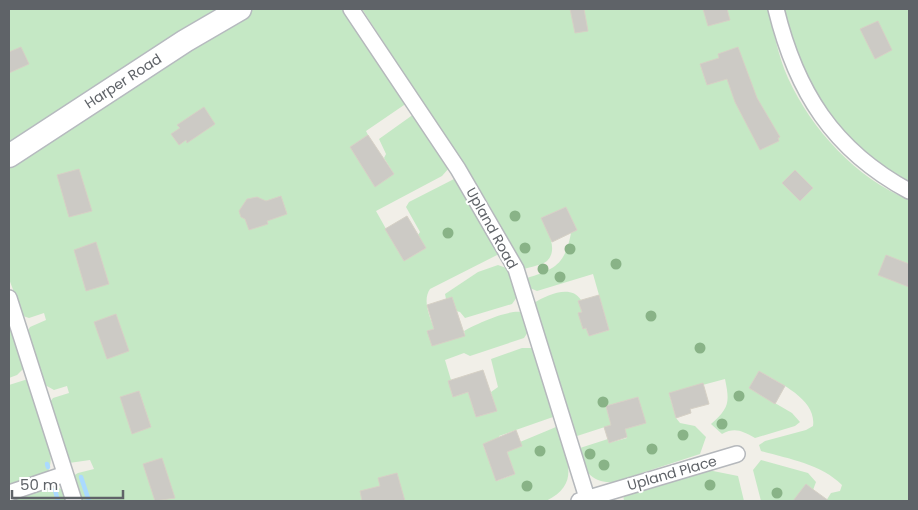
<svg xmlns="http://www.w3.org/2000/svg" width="918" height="510" viewBox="0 0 918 510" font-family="Poppins,sans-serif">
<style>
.green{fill:#c5e8c5}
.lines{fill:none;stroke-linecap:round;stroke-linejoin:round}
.stream{stroke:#aadaff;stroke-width:4.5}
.building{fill:#cccac5;stroke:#d6d1c6}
.minor-casing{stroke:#b5b8bc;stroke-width:18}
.secondary-casing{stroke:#b6babf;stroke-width:25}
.minor{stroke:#fff;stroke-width:15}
.secondary{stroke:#fff;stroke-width:22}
.tree{fill:#89b387}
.labels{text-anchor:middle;stroke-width:4;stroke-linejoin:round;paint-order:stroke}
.street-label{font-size:14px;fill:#5f6368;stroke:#fff}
</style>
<rect width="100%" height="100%" fill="#f1efe8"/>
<path class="green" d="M 9,9 L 221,9 L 9,146 Z
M 253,9 L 343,9 L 407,103 L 366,131 L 368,135 L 350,147 L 375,186 L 394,174 L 384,158 L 386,154 L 379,139 L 414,114 L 449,168 L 442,176 L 376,211 L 404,261 L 426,248 L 418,235 L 420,232 L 406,207 L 409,202 L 456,178 L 503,252 L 430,289 C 422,301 430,316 434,329 L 427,331 L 465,335 L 464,331 C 476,324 507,310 521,312 L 528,332 L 524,338 L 470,356 L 464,353 L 445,360 L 451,380 L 448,381 L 453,396 L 468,392 L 476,417 L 496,411 L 491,392 L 498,387 L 491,359 L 522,348 L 532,348 L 553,417 L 499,436 L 500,438 L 483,445 L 497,481 L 515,474 L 507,452 L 520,442 L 556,427 C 565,457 583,483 546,501 L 80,501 L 73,476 L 78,473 L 94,469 L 90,460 L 69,463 L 50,402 L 53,398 L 69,393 L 67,386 L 54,390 L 45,385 L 27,332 L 30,327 L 46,320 L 44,313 L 29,318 L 23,316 L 9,279 L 9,166 L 212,32 Z
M 362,9 L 768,9 C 774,32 778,56 788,78 C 812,130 856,178 909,200 L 909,501 L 826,501 L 831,493 L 840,491 L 842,485 C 821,464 789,459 761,451 L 759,445 L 765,441 L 806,430 L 813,426 C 817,399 779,383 759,371 L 749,388 L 792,413 L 800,422 L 795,426 L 755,438 C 742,431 735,427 722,434 L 711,424 C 729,408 730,403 725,379 L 669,394 L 676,418 L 680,423 L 695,426 L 706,437 L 700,454 L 614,482 C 592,484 583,470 578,452 L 580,448 L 608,439 L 609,443 L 627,438 L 625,429 L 645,423 L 638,397 L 606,406 L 611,425 L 577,436 L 571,430 L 534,303 C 547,295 571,284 581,300 L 578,301 L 582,312 L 579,314 L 583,328 L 586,328 L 589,336 L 609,330 L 593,274 L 537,291 L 530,288 L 527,278 C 556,269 565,264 571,233 L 577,230 L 566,207 L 541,218 C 547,230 559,249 547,261 C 542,265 530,267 524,269 L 488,203 Z
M 781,9 L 909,9 L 909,184 L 889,172 L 848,141 L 809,87 Z
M 498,265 L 509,269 L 517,297 L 512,304 L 465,318 L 460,312 L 456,311 L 452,298 L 446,299 L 445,294 L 478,272 Z
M 9,316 L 24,368 L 17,375 L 9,378 Z
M 28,379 C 35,399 60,456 47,473 L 10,486 L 9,385 Z
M 761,460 L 808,473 L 816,482 L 813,490 L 795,499 L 798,501 L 761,501 L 753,470 Z
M 708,470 L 738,476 L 744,501 L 624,501 L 623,494 Z
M 56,486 L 65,492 L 69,501 L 9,501 Z"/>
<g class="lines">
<path class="stream" d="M 47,464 L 48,467
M 81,477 L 89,501
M 55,490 L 58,501"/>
</g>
<path class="building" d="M 570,9 L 584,9 L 588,31 L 575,33 Z
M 703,9 L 727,9 L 730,20 L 708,26 Z
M 878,21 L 892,50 L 875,59 L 860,29 Z
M 21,47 L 29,64 L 9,73 L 9,52 Z
M 738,47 L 757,98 L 780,137 L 778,138 L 779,141 L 760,150 L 735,102 L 727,79 L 707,85 L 700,64 L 719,58 L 718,54 Z
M 204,107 L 215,124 L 187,143 L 186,140 L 179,145 L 171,134 L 180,128 L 177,125 Z
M 368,135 L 394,174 L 375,187 L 350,147 Z
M 79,169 L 92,211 L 69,217 L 57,175 Z
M 795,170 L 813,188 L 800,201 L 782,183 Z
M 281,196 L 287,214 L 267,221 L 268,224 L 249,230 L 245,219 L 241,217 L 239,211 L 247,199 L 257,197 L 266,201 Z
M 566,207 L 577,230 L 552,242 L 541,218 Z
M 407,216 L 426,248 L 404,261 L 385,229 Z
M 96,242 L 109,284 L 86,291 L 74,250 Z
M 886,255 L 909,264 L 909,287 L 878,275 Z
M 599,295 L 609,330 L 589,336 L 586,328 L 583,329 L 578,313 L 582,312 L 578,301 Z
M 452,297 L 465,336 L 432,346 L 427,331 L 434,329 L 427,305 Z
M 116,314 L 129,351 L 107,359 L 94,322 Z
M 483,370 L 497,411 L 476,417 L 468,392 L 453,397 L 448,381 Z
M 759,371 L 785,386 L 775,404 L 749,388 Z
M 703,383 L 709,404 L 690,409 L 691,413 L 676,418 L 669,393 Z
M 139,391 L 151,427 L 132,434 L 120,397 Z
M 638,397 L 646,423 L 625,429 L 627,437 L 609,443 L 604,427 L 611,425 L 606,406 Z
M 516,430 L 522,446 L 507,452 L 515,474 L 496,481 L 483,444 Z
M 162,458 L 175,498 L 155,501 L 143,464 Z
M 397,473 L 405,501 L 362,501 L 360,491 L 380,486 L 378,478 Z
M 806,484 L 811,488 L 829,501 L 793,501 Z"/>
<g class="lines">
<defs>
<path id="minor" d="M 351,9 L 458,169 L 516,269 L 588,501
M 776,9 C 796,91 833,150 909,191
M 9,298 L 74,501
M 9,493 L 65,474
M 579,501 L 737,454"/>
<path id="secondary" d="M 9,156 L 185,41 L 240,9"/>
</defs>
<use href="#minor" class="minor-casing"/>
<use href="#secondary" class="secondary-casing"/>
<use href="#minor" class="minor"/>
<use href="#secondary" class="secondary"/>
</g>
<g class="tree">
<circle cx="515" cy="216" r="5.5"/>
<circle cx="448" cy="233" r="5.5"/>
<circle cx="525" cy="248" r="5.5"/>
<circle cx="570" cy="249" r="5.5"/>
<circle cx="616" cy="264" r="5.5"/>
<circle cx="543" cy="269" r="5.5"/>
<circle cx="560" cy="277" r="5.5"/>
<circle cx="651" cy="316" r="5.5"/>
<circle cx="700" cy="348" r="5.5"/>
<circle cx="739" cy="396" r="5.5"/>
<circle cx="603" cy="402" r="5.5"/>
<circle cx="722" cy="424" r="5.5"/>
<circle cx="683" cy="435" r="5.5"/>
<circle cx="652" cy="449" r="5.5"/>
<circle cx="540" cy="451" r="5.5"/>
<circle cx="590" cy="454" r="5.5"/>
<circle cx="604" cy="465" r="5.5"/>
<circle cx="710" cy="485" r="5.5"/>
<circle cx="527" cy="486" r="5.5"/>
<circle cx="777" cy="493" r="5.5"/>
</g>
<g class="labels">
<g class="street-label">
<text transform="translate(123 81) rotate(-33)" y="5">Harper Road</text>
<text transform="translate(492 228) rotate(61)" y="5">Upland Road</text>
<text transform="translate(672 473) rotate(-16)" y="5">Upland Place</text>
</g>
</g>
<rect width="918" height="510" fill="none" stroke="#5f6368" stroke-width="20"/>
<path d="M12 490v8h111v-8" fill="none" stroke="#5f6368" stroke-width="2.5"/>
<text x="20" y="490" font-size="15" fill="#5f6368" stroke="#ffffff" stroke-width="4" paint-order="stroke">50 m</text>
</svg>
